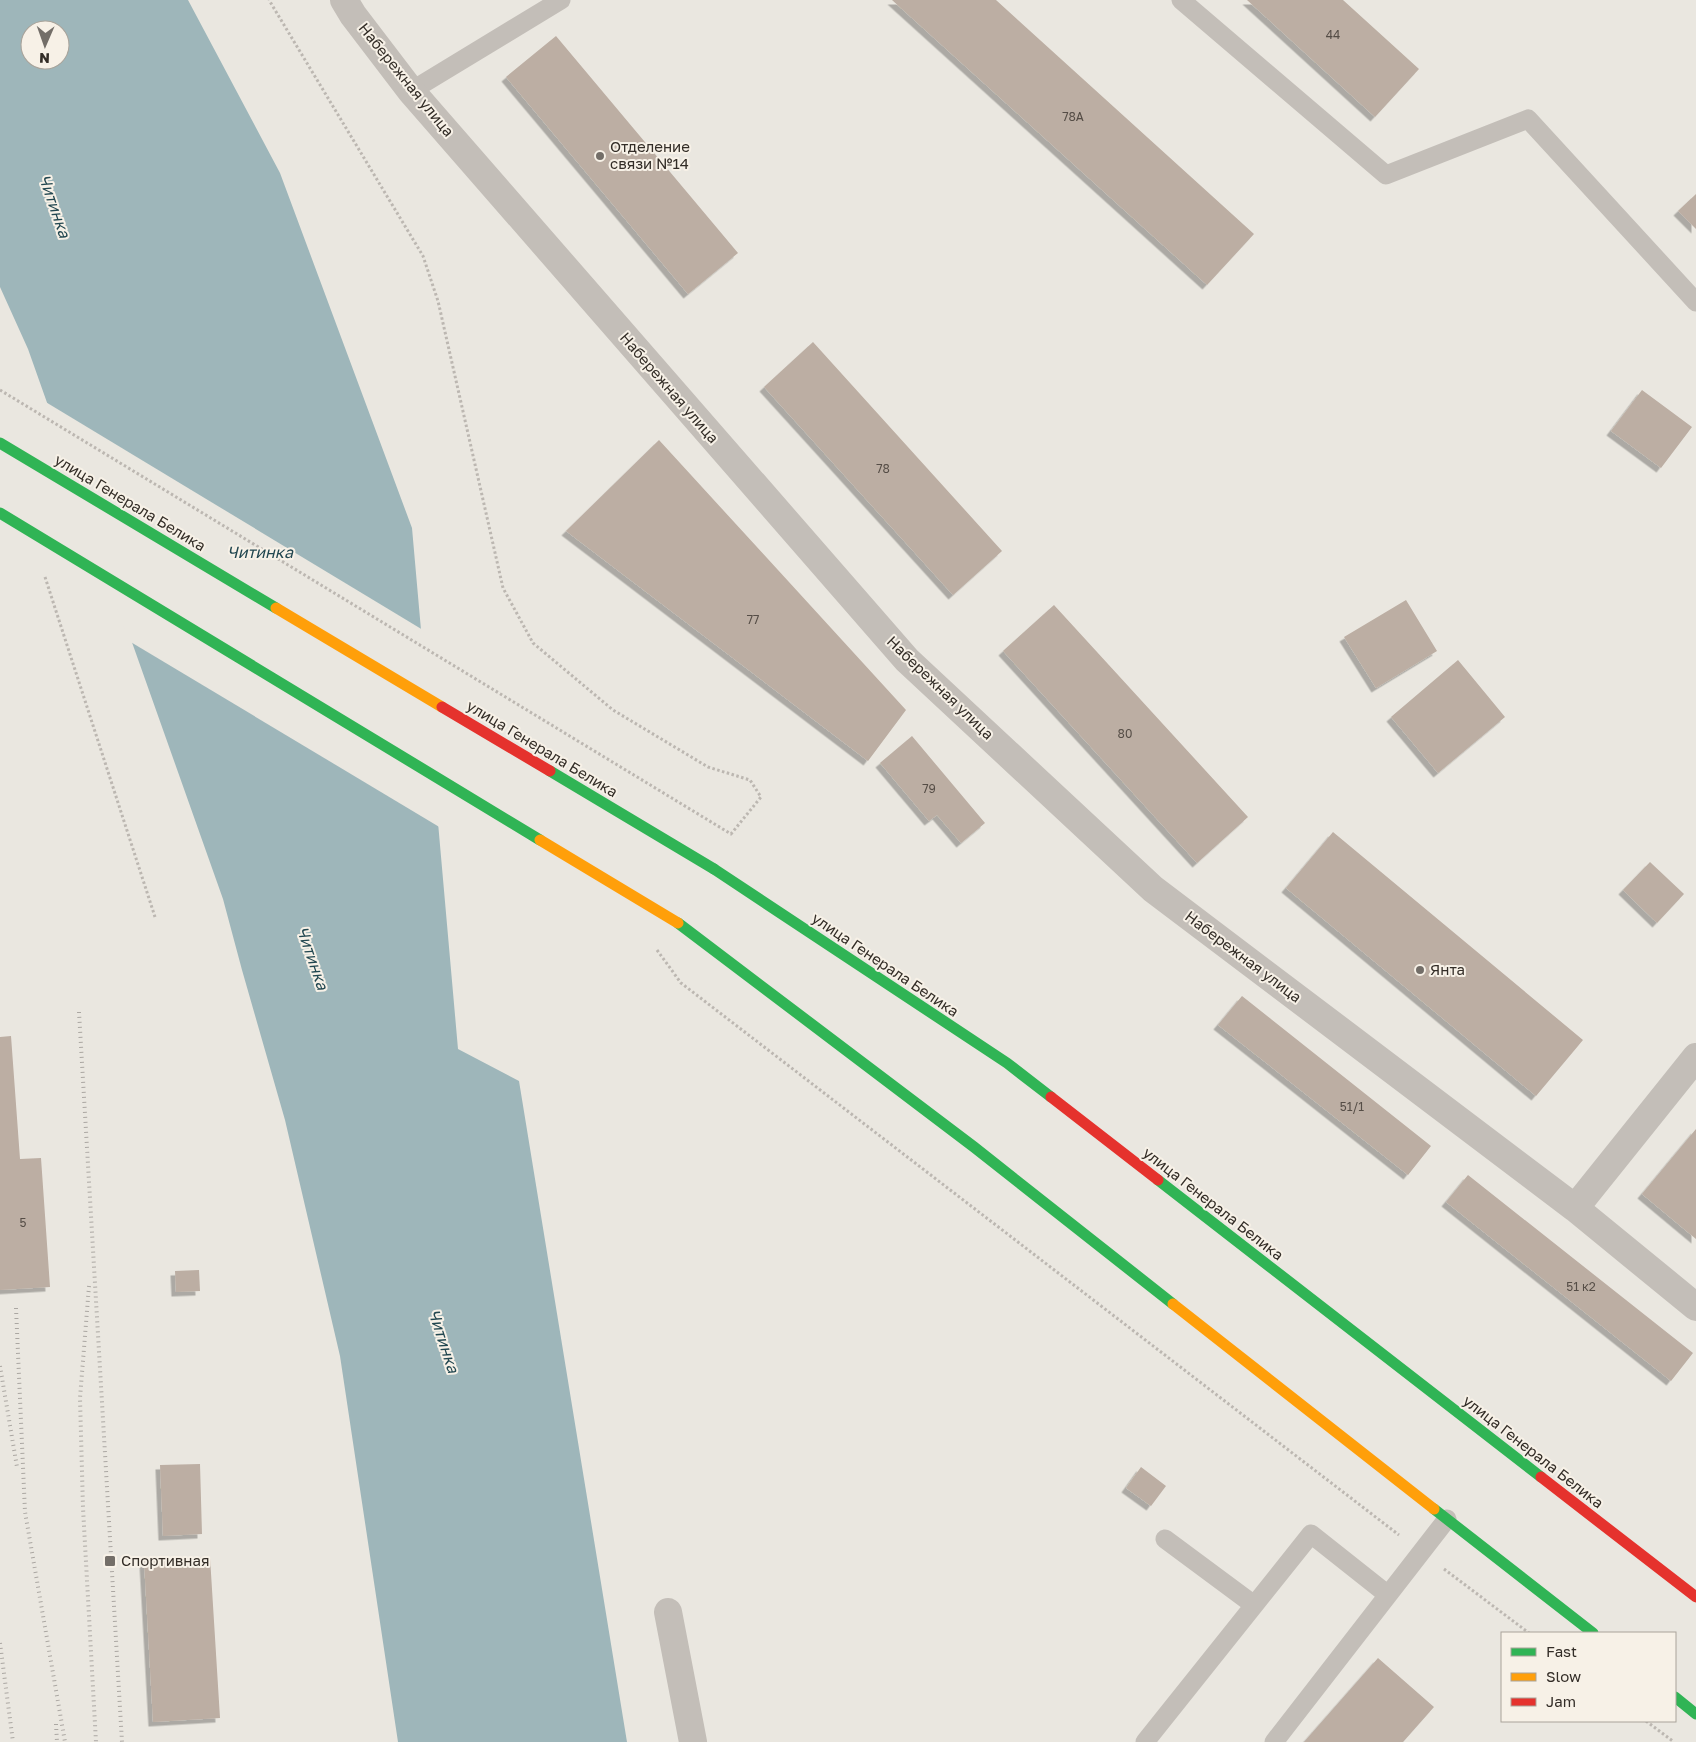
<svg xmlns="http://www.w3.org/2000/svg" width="1696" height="1742" viewBox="0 0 1696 1742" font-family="'Golos Text',sans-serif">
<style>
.water{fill:#9eb6ba;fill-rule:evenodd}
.pier{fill:#eae7e0}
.building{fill:#bcaea3;filter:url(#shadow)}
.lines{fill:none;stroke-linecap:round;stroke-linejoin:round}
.path{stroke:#bcb7b1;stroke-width:3;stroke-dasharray:2.5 2.5;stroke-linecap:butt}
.lane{stroke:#c3beb8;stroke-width:19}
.street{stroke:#c3beb8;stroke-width:28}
.fast{stroke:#30b455;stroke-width:11}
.slow{stroke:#ff9f0a;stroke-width:11}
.jam{stroke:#e5322d;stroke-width:11}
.rail{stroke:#aba7a2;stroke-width:4;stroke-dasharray:1 4;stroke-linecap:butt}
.fast-bridge{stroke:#30b455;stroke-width:11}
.slow-bridge{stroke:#ff9f0a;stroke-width:11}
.jam-bridge{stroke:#e5322d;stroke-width:11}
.poi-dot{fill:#736e68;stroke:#f7f1e7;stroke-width:2}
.labels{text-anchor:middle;stroke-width:4;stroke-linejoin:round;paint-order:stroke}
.number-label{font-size:12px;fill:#554d46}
.street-label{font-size:15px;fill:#332d27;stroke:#f7f1e7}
.poi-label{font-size:15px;fill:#332d27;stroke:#f7f1e7;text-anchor:start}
.water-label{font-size:16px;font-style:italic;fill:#224750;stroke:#f7f1e7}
</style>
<defs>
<filter id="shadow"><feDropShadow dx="-4.5" dy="4.5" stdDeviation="0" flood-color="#0004"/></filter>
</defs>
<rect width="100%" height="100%" fill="#eae7e0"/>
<path class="water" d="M 0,0 L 188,0 L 280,173 L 412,528 L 458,1049 L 519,1081 L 627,1742 L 398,1742 L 340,1356 L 285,1120 L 242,970 L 223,899 L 28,349 L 0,287 ZM 30,30 L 60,30 L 60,60 L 30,60 Z"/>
<path class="pier" d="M 44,401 L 423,630 L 441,828 L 129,641 Z"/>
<path class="building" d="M 892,0 L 996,0 L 1254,234 L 1207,285 Z
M 1247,0 L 1343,0 L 1419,69 L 1375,117 Z
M 556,36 L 738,253 L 688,294 L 506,77 Z
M 1696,194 L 1696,229 L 1678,211 Z
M 813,342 L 1002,551 L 953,595 L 764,387 Z
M 1642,390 L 1692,427 L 1661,468 L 1611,431 Z
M 659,440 L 906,710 L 868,761 L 566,531 Z
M 1406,600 L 1437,651 L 1376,688 L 1344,637 Z
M 1054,605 L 1248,817 L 1197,863 L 1003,651 Z
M 1458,660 L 1505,717 L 1438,773 L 1391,717 Z
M 912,736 L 985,823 L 961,843 L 937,815 L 929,821 L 880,763 Z
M 1333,832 L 1583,1040 L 1536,1096 L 1286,888 Z
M 1650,862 L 1684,894 L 1657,923 L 1623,890 Z
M 1242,996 L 1431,1146 L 1408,1175 L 1218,1025 Z
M 11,1036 L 20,1159 L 41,1158 L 50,1287 L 0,1290 L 0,1037 Z
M 1696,1129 L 1696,1239 L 1642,1194 Z
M 1468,1175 L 1693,1353 L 1671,1381 L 1446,1202 Z
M 199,1270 L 200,1291 L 176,1292 L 175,1271 Z
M 200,1464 L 202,1534 L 163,1536 L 160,1465 Z
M 1141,1467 L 1166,1486 L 1151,1506 L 1126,1488 Z
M 210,1557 L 220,1718 L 153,1722 L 144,1561 Z
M 1378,1658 L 1434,1707 L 1403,1742 L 1304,1742 Z"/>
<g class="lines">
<path class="path" d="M 0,390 L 731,834 L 761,797 L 750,780 L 708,767 L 613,710 L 533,643 L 503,588 L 438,301 L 423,256 L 269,0
M 45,577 L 155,917
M 657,950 L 681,983 L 1399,1535
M 1444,1569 L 1529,1633
M 1646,1721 L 1674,1742"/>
<path class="lane" d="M 1181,0 L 1386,175 L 1528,119 L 1696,302
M 411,91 L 561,0
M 1165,1539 L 1254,1605
M 1145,1742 L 1311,1534 L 1388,1595
M 1274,1742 L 1447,1519"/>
<path class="street" d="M 344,0 L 353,15 L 411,91 L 907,660 L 1153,889 L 1575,1208 L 1696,1307
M 1575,1208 L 1696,1057
M 668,1612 L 693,1742"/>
<path class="fast" d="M 714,869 L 1007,1063 L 1051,1097
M 678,923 L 974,1147 L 1173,1304
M 1158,1180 L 1541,1477
M 1434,1509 L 1593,1633
M 1675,1697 L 1696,1714"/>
<path class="slow" d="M 1173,1304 L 1434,1509"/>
<path class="jam" d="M 1051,1097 L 1158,1180
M 1541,1477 L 1696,1597"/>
<path class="rail" d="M 79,1012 L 122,1742
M 89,1286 L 80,1398 L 83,1508 L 96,1742
M 16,1308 L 25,1512 L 65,1742
M 0,1366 L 17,1467
M 0,1643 L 13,1742
M 56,1724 L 57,1742"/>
<path class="fast-bridge" d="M 0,443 L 276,608
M 0,513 L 540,840
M 550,771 L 714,869"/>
<path class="slow-bridge" d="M 276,608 L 442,707
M 540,840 L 678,923"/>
<path class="jam-bridge" d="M 442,707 L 550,771"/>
</g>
<g class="poi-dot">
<circle cx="600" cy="156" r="5"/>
<circle cx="1420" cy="970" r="5"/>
<rect x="104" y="1555" width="12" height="12" rx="2.5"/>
</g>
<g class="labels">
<g class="number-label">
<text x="1333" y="39">44</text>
<text x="1073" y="121">78А</text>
<text x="883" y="473">78</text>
<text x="753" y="624">77</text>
<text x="1125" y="738">80</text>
<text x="929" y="793">79</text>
<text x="1352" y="1111">51/1</text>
<text x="23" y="1227">5</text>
<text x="1581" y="1291">51 к2</text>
</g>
<g class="street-label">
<text transform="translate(406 80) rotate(51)" y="5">Набережная улица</text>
<text transform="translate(669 388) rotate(49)" y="5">Набережная улица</text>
<text transform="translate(130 503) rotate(31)" y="5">улица Генерала Белика</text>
<text transform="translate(940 688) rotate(44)" y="5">Набережная улица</text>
<text transform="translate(542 749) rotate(31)" y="5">улица Генерала Белика</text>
<text transform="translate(1243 957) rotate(37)" y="5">Набережная улица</text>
<text transform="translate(885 965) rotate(34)" y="5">улица Генерала Белика</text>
<text transform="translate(1213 1204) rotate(38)" y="5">улица Генерала Белика</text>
<text transform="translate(1533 1452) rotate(38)" y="5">улица Генерала Белика</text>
</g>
<g class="poi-label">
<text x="610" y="152">Отделение<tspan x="610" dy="17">связи №14</tspan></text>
<text x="1430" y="975">Янта</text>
<text x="121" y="1566">Спортивная</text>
</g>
<g class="water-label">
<text transform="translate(55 206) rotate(71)" y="6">Читинка</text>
<text x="260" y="558">Читинка</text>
<text transform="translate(313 958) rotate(71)" y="6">Читинка</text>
<text transform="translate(444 1341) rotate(72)" y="6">Читинка</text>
</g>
</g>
<rect x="1501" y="1632" width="175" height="90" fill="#f7f1e7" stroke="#a9a39a"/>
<rect x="1511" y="1648" width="25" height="8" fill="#30b455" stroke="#a9a39a"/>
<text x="1546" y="1657" font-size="15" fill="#332d27">Fast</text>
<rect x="1511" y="1673" width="25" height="8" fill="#ff9f0a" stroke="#a9a39a"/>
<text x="1546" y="1682" font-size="15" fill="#332d27">Slow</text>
<rect x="1511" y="1698" width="25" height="8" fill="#e5322d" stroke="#a9a39a"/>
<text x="1546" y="1707" font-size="15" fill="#332d27">Jam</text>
<g transform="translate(45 45) rotate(182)"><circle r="24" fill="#f7f1e7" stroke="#a9a39a"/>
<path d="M0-4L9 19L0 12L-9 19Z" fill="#736e68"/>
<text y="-8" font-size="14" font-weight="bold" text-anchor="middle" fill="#332d27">N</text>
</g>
</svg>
